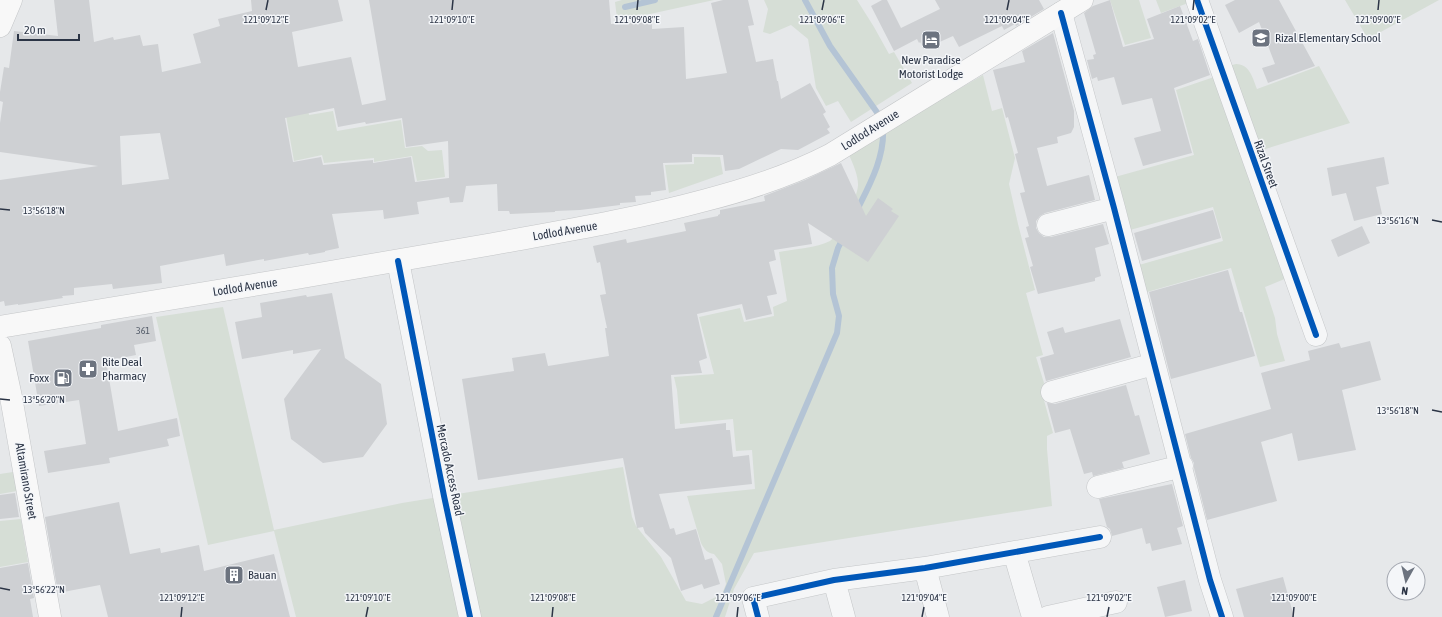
<svg xmlns="http://www.w3.org/2000/svg" width="1442" height="617" viewBox="0 0 1442 617" font-family="'Asap Condensed',sans-serif">
<style>
.green{fill:#d6ded6}
.lines{fill:none;stroke-linecap:round;stroke-linejoin:round}
.stream{stroke:#b4c4d5;stroke-width:6}
.building{fill:#ced0d3;fill-rule:evenodd}
.minor-casing{stroke:#c4c6c8;stroke-width:23}
.secondary-casing{stroke:#c4c6c8;stroke-width:23}
.minor{stroke:#f5f6f7;stroke-width:22}
.secondary{stroke:#f8f8f8;stroke-width:22}
.cycleway-casing{stroke:#f4f6f9;stroke-width:8}
.cycleway{stroke:#0057b8;stroke-width:6}
.ticks{fill:none;stroke:#2b3445;stroke-width:1.5}
.labels{text-anchor:middle;stroke-width:3;stroke-linejoin:round;paint-order:stroke}
.number-label{font-size:10px;fill:#545c69}
.poi-label{font-size:12px;fill:#2b3445;stroke:#f4f6f9;text-anchor:start}
.street-label{font-size:12px;fill:#2b3445;stroke:#f4f6f9}
.ticks-label{font-size:10px;text-anchor:middle;fill:#2b3445;stroke:#f4f6f9;stroke-width:3;stroke-linejoin:round;paint-order:stroke}
</style>
<rect width="100%" height="100%" fill="#e6e8ea"/>
<path class="green" d="M 622,0 L 714,0 L 650,14 L 617,18 L 615,2 Z
M 764,0 L 857,0 L 874,27 L 889,54 L 894,52 L 912,83 L 851,122 L 838,101 L 826,106 L 816,88 L 808,39 L 791,25 L 770,34 L 763,32 L 768,9 Z
M 1110,0 L 1139,0 L 1151,38 L 1125,45 Z
M 1156,0 L 1190,0 L 1191,2 L 1161,13 Z
M 1345,0 L 1439,0 L 1368,39 Z
M 1236,64 C 1250,64 1253,79 1257,89 L 1319,66 L 1350,123 L 1259,151 L 1228,66 Z
M 983,75 L 992,111 L 1002,108 L 1015,158 L 1009,184 L 1018,224 L 1035,290 L 1026,293 L 1043,355 L 1036,357 L 1044,383 L 1042,393 L 1053,433 L 1047,436 L 1047,449 L 1052,506 L 754,553 L 734,589 L 725,617 L 296,617 L 274,531 L 208,545 L 156,317 L 223,307 L 274,530 L 402,503 L 623,467 L 632,517 L 636,526 L 661,557 L 686,601 L 702,604 L 722,594 L 726,584 L 722,564 L 714,554 C 707,553 704,549 701,543 L 687,496 L 755,489 L 752,450 L 736,451 L 733,419 L 680,424 L 677,390 L 674,377 L 714,374 L 699,317 L 740,308 L 744,322 L 774,316 L 773,307 L 787,301 L 779,252 C 794,249 817,248 830,241 C 839,235 859,195 858,184 C 858,175 853,164 849,155 L 871,143 L 926,108 Z
M 1214,77 L 1287,278 L 1265,287 L 1275,318 L 1277,334 L 1285,361 L 1260,367 L 1231,268 L 1147,292 L 1139,265 L 1223,241 L 1213,207 L 1130,230 L 1115,177 L 1194,155 L 1176,90 Z
M 304,88 L 309,115 L 333,111 L 337,131 L 401,120 L 405,148 L 422,146 L 428,151 L 442,150 L 445,177 L 417,181 L 412,156 L 374,162 L 374,158 L 324,163 L 322,155 L 294,161 L 282,93 Z
M 694,157 L 720,157 L 723,174 L 669,193 L 665,165 L 694,164 Z
M 13,472 L 17,491 L 0,494 L 0,474 Z
M 21,519 L 28,562 L 0,567 L 0,521 Z"/>
<g class="lines">
<path class="stream" d="M 805,0 L 830,46 L 881,118
M 625,7 L 655,0
M 857,210 C 870,184 885,157 883,127
M 716,617 L 837,333 L 839,316 L 833,294 L 832,268 L 838,248 L 843,238"/>
</g>
<path class="building" d="M 54,0 L 89,0 L 94,42 L 113,37 L 114,40 L 140,35 L 143,46 L 158,44 L 162,72 L 201,63 L 193,34 L 220,26 L 218,19 L 252,11 L 251,0 L 338,0 L 343,21 L 292,32 L 298,67 L 351,57 L 362,105 L 386,100 L 369,0 L 609,0 L 611,24 L 652,22 L 652,29 L 684,27 L 686,79 L 727,73 L 711,3 L 723,0 L 748,0 L 754,25 L 748,26 L 756,62 L 773,59 L 777,81 L 778,81 L 781,99 L 810,83 L 826,112 L 823,114 L 830,127 L 827,129 L 830,133 L 798,150 L 781,149 L 739,169 L 725,171 L 723,155 L 692,154 L 692,162 L 663,163 L 666,190 L 651,192 L 651,195 L 635,196 L 636,202 L 620,203 L 620,205 L 580,210 L 555,211 L 555,212 L 510,214 L 509,211 L 498,211 L 497,184 L 466,186 L 463,202 L 450,203 L 449,197 L 417,202 L 419,214 L 384,219 L 383,210 L 332,214 L 339,248 L 325,251 L 325,252 L 309,255 L 308,253 L 264,261 L 264,259 L 253,261 L 226,266 L 224,254 L 160,266 L 162,283 L 113,289 L 112,284 L 74,288 L 74,295 L 62,296 L 63,298 L 18,305 L 18,304 L 5,306 L 4,301 L 0,302 L 0,180 L 98,166 L 0,152 L 0,123 L 3,102 L 0,101 L 0,92 L 4,67 L 9,68 L 14,31 L 58,36 ZM 334,108 L 338,127 L 365,122 L 366,124 L 402,118 L 406,147 L 448,141 L 449,178 L 415,182 L 411,157 L 373,163 L 373,160 L 323,165 L 321,157 L 293,162 L 285,118 ZM 160,133 L 169,179 L 122,185 L 120,136 Z
M 882,0 L 887,0 L 901,28 L 940,9 L 935,0 L 1039,0 L 1044,9 L 1016,26 L 1015,24 L 1004,30 L 1002,26 L 959,47 L 953,36 L 924,49 L 920,42 L 919,43 L 917,39 L 894,51 L 871,6 Z
M 1110,0 L 1123,47 L 1154,39 L 1147,19 L 1180,6 L 1193,41 L 1198,39 L 1210,75 L 1174,88 L 1192,153 L 1143,166 L 1134,138 L 1161,131 L 1152,98 L 1122,105 L 1114,77 L 1098,81 L 1097,77 L 1092,79 L 1087,60 L 1094,59 L 1093,55 L 1096,54 L 1084,13 L 1093,6 Z
M 1235,0 L 1279,0 L 1315,66 L 1268,83 L 1262,68 L 1275,64 L 1259,22 L 1239,33 L 1225,5 Z
M 1053,33 L 1074,111 L 1074,127 L 1071,133 L 1057,137 L 1058,143 L 1037,148 L 1047,186 L 1089,175 L 1095,200 L 1045,213 L 1040,216 L 1036,221 L 1036,228 L 1039,233 L 1044,237 L 1051,237 L 1103,224 L 1109,244 L 1095,248 L 1101,276 L 1095,278 L 1095,281 L 1038,294 L 1030,267 L 1033,266 L 1025,238 L 1029,237 L 1026,227 L 1029,226 L 1020,193 L 1025,192 L 1015,154 L 1018,153 L 1008,117 L 1006,118 L 993,70 L 1025,62 L 1022,51 Z
M 1384,157 L 1389,184 L 1376,187 L 1382,214 L 1354,221 L 1346,193 L 1332,196 L 1327,168 Z
M 841,163 L 866,216 L 878,198 L 893,209 L 891,211 L 899,216 L 868,262 L 808,223 L 812,244 L 774,250 L 776,260 L 769,262 L 777,294 L 767,296 L 772,314 L 746,320 L 742,304 L 697,314 L 707,358 L 699,361 L 702,373 L 671,375 L 675,429 L 726,423 L 726,430 L 730,430 L 733,457 L 749,455 L 752,484 L 659,494 L 670,529 L 674,528 L 676,535 L 696,529 L 705,560 L 712,558 L 720,584 L 704,589 L 702,584 L 681,591 L 671,558 L 645,533 L 643,527 L 637,528 L 623,458 L 478,480 L 462,379 L 514,371 L 512,358 L 545,353 L 548,366 L 609,356 L 605,328 L 607,328 L 600,295 L 606,294 L 600,262 L 597,263 L 593,246 L 626,239 L 627,243 L 686,231 L 684,223 L 718,216 L 718,215 L 720,214 L 720,210 L 765,201 L 764,196 L 805,180 Z
M 1213,210 L 1221,238 L 1142,261 L 1134,233 Z
M 1362,226 L 1370,243 L 1338,257 L 1331,240 Z
M 1228,270 L 1240,312 L 1242,312 L 1255,356 L 1171,379 L 1149,292 Z
M 332,293 L 345,358 L 381,384 L 387,424 L 363,457 L 323,463 L 291,439 L 284,399 L 321,349 L 293,354 L 293,350 L 242,359 L 235,322 L 262,317 L 260,303 L 306,295 L 307,297 Z
M 152,316 L 156,341 L 134,345 L 136,355 L 106,361 L 118,431 L 177,418 L 180,436 L 167,439 L 169,446 L 109,458 L 110,463 L 48,473 L 44,451 L 86,444 L 79,400 L 39,406 L 28,341 L 101,328 L 101,325 Z
M 1120,319 L 1131,357 L 1046,381 L 1040,358 L 1054,354 L 1047,332 L 1063,327 L 1065,333 Z
M 1370,341 L 1381,380 L 1342,390 L 1356,450 L 1298,461 L 1292,433 L 1261,442 L 1277,501 L 1207,520 L 1194,468 L 1194,463 L 1191,458 L 1185,434 L 1271,409 L 1261,373 L 1310,360 L 1308,351 L 1339,343 L 1341,348 Z
M 1126,385 L 1135,416 L 1139,415 L 1150,454 L 1122,462 L 1124,468 L 1093,476 L 1092,472 L 1084,474 L 1070,429 L 1055,433 L 1047,403 L 1055,404 Z
M 1172,484 L 1183,526 L 1177,528 L 1182,544 L 1152,551 L 1150,543 L 1146,544 L 1142,528 L 1112,536 L 1110,529 L 1107,527 L 1099,499 Z
M 15,493 L 19,517 L 0,519 L 0,495 Z
M 119,502 L 130,554 L 160,548 L 161,553 L 199,545 L 204,571 L 274,554 L 290,617 L 108,617 L 100,585 L 58,593 L 45,517 Z
M 28,563 L 34,598 L 30,599 L 33,617 L 0,617 L 0,568 Z
M 1283,577 L 1294,617 L 1244,617 L 1236,589 Z
M 1185,580 L 1192,611 L 1165,617 L 1157,587 Z"/>
<g class="lines">
<defs>
<path id="minor" d="M 1197,0 L 1316,335
M 1061,13 L 1114,208 L 1210,580 L 1222,617
M 1048,225 L 1114,208
M 398,261 L 444,496 L 470,617
M 1052,392 L 1154,364
M 1098,487 L 1182,466
M 1014,552 L 1033,617
M 925,568 L 938,617
M 834,580 L 844,617
M 758,617 L 753,598 L 834,580 L 925,568 L 1100,537
M 1048,617 L 1116,602"/>
<path id="secondary" d="M 0,26 L 11,0
M 0,327 C 164,300 329,273 493,244 C 564,231 636,219 706,200 C 749,189 791,175 830,155 L 1082,0
M 0,346 L 11,397 L 50,617"/>
</defs>
<use href="#minor" class="minor-casing"/>
<use href="#secondary" class="secondary-casing"/>
<use href="#minor" class="minor"/>
<use href="#secondary" class="secondary"/>
<defs>
<path id="cycleway" d="M 1197,0 L 1316,335
M 1061,13 L 1114,208 L 1210,580 L 1222,617
M 398,261 L 444,496 L 470,617
M 758,617 L 753,598 L 834,580 L 925,568 L 1100,537"/>
</defs>
<use href="#cycleway" class="cycleway-casing"/>
<use href="#cycleway" class="cycleway"/>
</g>
<path class="ticks" d="M 266,10 L 268,0M 452,10 L 453,0M 637,10 L 638,0M 822,10 L 824,0M 1007,10 L 1009,0M 1193,10 L 1194,0M 1378,10 L 1379,0M 0,209 L 10,210M 1432,220 L 1442,222M 0,399 L 10,400M 1432,410 L 1442,412M 0,588 L 10,590M 181,617 L 182,607M 366,617 L 368,607M 552,617 L 553,607M 737,617 L 738,607M 922,617 L 924,607M 1107,617 L 1109,607M 1293,617 L 1294,607"/>
<defs>
<symbol id="school-square" viewBox="-11 -11 22 22"><rect x="-9" y="-9" width="18" height="18" rx="4" fill="#6c737f" stroke="#f4f6f9"/><path d="M0-5L7-2L0 1L-7-2ZM-4 1L0 2.5L4 1V4Q0 6-4 4Z" fill="#fff"/></symbol>
<symbol id="hotel-square" viewBox="-11 -11 22 22"><rect x="-9" y="-9" width="18" height="18" rx="4" fill="#6c737f" stroke="#f4f6f9"/><path d="M-6-4.5h1.5V1H6V5H4.5V3h-9V5H-6ZM-4 0a1.8 1.8 0 1 1 3.6 0ZM.5 0V-2.5h3Q6-2.5 6 0Z" fill="#fff"/></symbol>
<symbol id="pharmacy-square" viewBox="-11 -11 22 22"><rect x="-9" y="-9" width="18" height="18" rx="4" fill="#6c737f" stroke="#f4f6f9"/><path d="M-2-6h4v4h4v4h-4v4h-4v-4h-4v-4h4Z" fill="#fff"/></symbol>
<symbol id="fuel-square" viewBox="-11 -11 22 22"><rect x="-9" y="-9" width="18" height="18" rx="4" fill="#6c737f" stroke="#f4f6f9"/><path d="M-5.5-6h7V0h2V4h1.3V-2.5L3-4.5l.8-.8L6-3V5H2.5V1h-1V6h-7ZM-4.2-4.7v3.2H.2V-4.7Z" fill="#fff"/></symbol>
<symbol id="building-square" viewBox="-11 -11 22 22"><rect x="-9" y="-9" width="18" height="18" rx="4" fill="#6c737f" stroke="#f4f6f9"/><path d="M-4-6H4V6H1V3H-1V6H-4ZM-2.5-4.3h1.7v1.8h-1.7ZM.8-4.3h1.7v1.8H.8ZM-2.5-1h1.7V.8h-1.7ZM.8-1h1.7V.8H.8Z" fill="#fff"/></symbol>
</defs>
<g fill-rule="evenodd">
<use href="#school-square" x="1250" y="27" width="22" height="22"/>
<use href="#hotel-square" x="920" y="29" width="22" height="22"/>
<use href="#pharmacy-square" x="77" y="358" width="22" height="22"/>
<use href="#fuel-square" x="52" y="367" width="22" height="22"/>
<use href="#building-square" x="223" y="564" width="22" height="22"/>
</g>
<g class="labels">
<g class="number-label">
<text x="143" y="334">361</text>
</g>
<g class="poi-label">
<text x="1275" y="42">Rizal Elementary School</text>
<text x="931" y="64" text-anchor="middle">New Paradise<tspan x="931" dy="14">Motorist Lodge</tspan></text>
<text x="102" y="366">Rite Deal<tspan x="102" dy="14">Pharmacy</tspan></text>
<text x="49" y="382" text-anchor="end">Foxx</text>
<text x="248" y="579">Bauan</text>
</g>
<g class="street-label">
<text transform="translate(870 130) rotate(-32)" y="4">Lodlod Avenue</text>
<text transform="translate(1266 164) rotate(70)" y="4">Rizal Street</text>
<text transform="translate(565 231) rotate(-10)" y="4">Lodlod Avenue</text>
<text transform="translate(245 287) rotate(-9)" y="4">Lodlod Avenue</text>
<text transform="translate(450 470) rotate(78)" y="4">Mercado Access Road</text>
<text transform="translate(26 481) rotate(80)" y="4">Altamirano Street</text>
</g>
</g>
<g class="ticks-label">
<text x="266" y="23">121°09'12"E</text>
<text x="452" y="23">121°09'10"E</text>
<text x="637" y="23">121°09'08"E</text>
<text x="822" y="23">121°09'06"E</text>
<text x="1007" y="23">121°09'04"E</text>
<text x="1193" y="23">121°09'02"E</text>
<text x="1378" y="23">121°09'00"E</text>
<text x="44" y="214">13°56'18"N</text>
<text x="1398" y="224">13°56'16"N</text>
<text x="44" y="403">13°56'20"N</text>
<text x="1398" y="414">13°56'18"N</text>
<text x="44" y="593">13°56'22"N</text>
<text x="182" y="601">121°09'12"E</text>
<text x="368" y="601">121°09'10"E</text>
<text x="553" y="601">121°09'08"E</text>
<text x="738" y="601">121°09'06"E</text>
<text x="924" y="601">121°09'04"E</text>
<text x="1109" y="601">121°09'02"E</text>
<text x="1294" y="601">121°09'00"E</text>
</g>
<g transform="translate(1406 581) rotate(188)"><circle r="19" fill="#f4f6f9" stroke="#a4a8b1"/>
<path d="M0-3L7 15L0 10L-7 15Z" fill="#6c737f"/>
<text y="-6" font-size="11" font-weight="bold" text-anchor="middle" fill="#2b3445">N</text>
</g>
<path d="M18 34v6h61v-6" fill="none" stroke="#2b3445" stroke-width="2"/>
<text x="24" y="34" font-size="12" fill="#2b3445" stroke="#f4f6f9" stroke-width="3" paint-order="stroke">20 m</text>
</svg>
